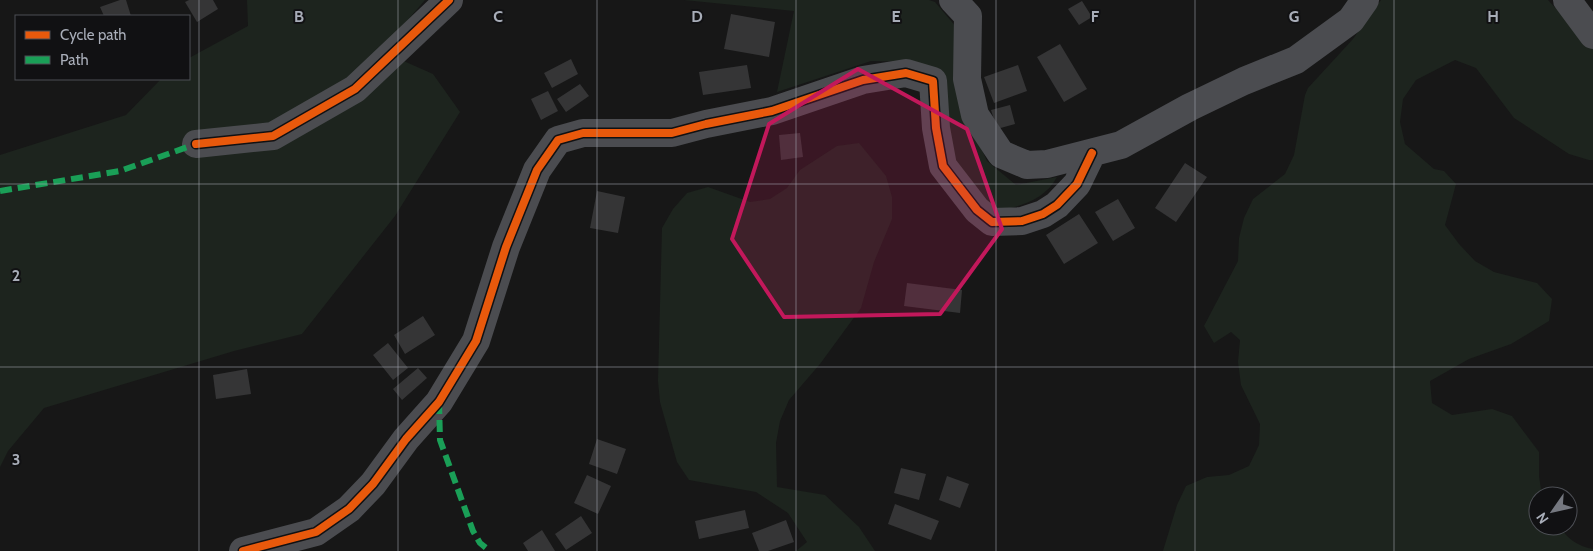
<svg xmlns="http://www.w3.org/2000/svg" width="1593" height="551" viewBox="0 0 1593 551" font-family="Cabin,sans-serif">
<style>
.green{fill:#1d241e}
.building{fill:#353536}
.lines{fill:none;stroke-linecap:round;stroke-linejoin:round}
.minor{stroke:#4b4c50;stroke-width:28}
.quiet{stroke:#1a9f57;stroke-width:6;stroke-dasharray:12 6;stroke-linecap:butt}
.cycleway-casing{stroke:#111113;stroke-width:11}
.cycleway{stroke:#e8590c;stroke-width:8}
.marked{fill:#c2185b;fill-opacity:0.2;stroke:#c2185b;stroke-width:4;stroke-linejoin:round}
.grid{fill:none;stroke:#a8adb8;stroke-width:1;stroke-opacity:0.55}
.grid-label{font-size:16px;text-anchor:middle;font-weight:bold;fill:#a8adb8;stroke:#111113;stroke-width:4;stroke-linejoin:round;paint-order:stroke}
</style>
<rect width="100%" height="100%" fill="#171717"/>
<path class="green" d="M 247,0 L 425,0 L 381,51 L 433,74 L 460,112 L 395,216 L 302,334 L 234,351 L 44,408 L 8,451 L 0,467 L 0,155 L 126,115 L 161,79 L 189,79 L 189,58 L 248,26 Z
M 684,0 L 929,0 L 935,2 L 957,28 L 961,105 L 987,161 L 1016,185 L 1057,177 C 1045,200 1020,206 997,212 L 968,183 L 948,152 L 942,75 L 917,62 L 871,61 L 777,92 L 794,11 Z
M 1381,0 L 1548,0 L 1559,12 L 1593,14 L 1593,160 L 1589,160 L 1569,154 L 1514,118 L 1476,68 L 1455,60 L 1416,80 L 1403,99 L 1400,122 L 1405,144 L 1434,169 L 1444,171 L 1456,184 L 1445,225 L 1459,244 L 1475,261 L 1494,272 L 1537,283 L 1552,299 L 1549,321 L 1511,344 L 1469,359 L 1430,381 L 1432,403 L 1452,415 L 1492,409 L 1512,416 L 1539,452 L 1539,476 L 1542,496 L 1538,496 L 1538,526 L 1559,526 C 1568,539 1577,546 1593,549 L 1593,551 L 1163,551 L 1177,505 L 1186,486 L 1207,477 L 1229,475 L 1249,466 L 1259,445 L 1260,424 L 1241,385 L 1238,362 L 1240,340 L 1231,332 L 1214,343 L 1204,326 L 1238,261 L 1239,238 L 1244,218 L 1253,199 L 1285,174 L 1294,155 L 1305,95 L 1308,88 L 1353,39 Z
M 859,143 L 886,176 L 892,197 L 892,219 L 874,262 L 861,308 L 820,364 L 789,400 L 780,421 L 776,443 L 777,487 L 825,495 L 859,527 L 875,551 L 796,551 L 807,542 L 788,513 L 756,492 L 689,480 L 677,462 L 660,402 L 658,381 L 662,228 L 673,209 L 687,193 L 708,187 L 750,202 L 770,199 L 787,188 L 800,170 L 837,146 Z"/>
<path class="building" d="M 120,0 L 126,0 L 131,16 L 104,16 L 100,7 Z
M 189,0 L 213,0 L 218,9 L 197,22 L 185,2 Z
M 1082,1 L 1092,17 L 1079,25 L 1068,9 Z
M 731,14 L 775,22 L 769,57 L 724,49 Z
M 1060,44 L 1087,89 L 1064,102 L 1037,57 Z
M 571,59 L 578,74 L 552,88 L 544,73 Z
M 747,65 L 751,88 L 703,95 L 699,72 Z
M 1018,65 L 1027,91 L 994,103 L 984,77 Z
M 580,84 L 589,96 L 566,112 L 557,99 Z
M 548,91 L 558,111 L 541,120 L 531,99 Z
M 1010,105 L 1015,124 L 997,129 L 991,110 Z
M 800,133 L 803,157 L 781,160 L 779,135 Z
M 1185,163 L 1207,177 L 1176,222 L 1155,208 Z
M 597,191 L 625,197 L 618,233 L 590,228 Z
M 1118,199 L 1135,228 L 1113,241 L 1095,212 Z
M 1079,214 L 1098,243 L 1064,264 L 1046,235 Z
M 907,283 L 962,290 L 960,313 L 904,306 Z
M 423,316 L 435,335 L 405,354 L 394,335 Z
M 388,343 L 408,368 L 393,380 L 373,355 Z
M 418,368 L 427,378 L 402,400 L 393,389 Z
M 247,369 L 251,394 L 216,399 L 213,375 Z
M 597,439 L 626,449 L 617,474 L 589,464 Z
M 901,468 L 926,474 L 919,500 L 894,493 Z
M 587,475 L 611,486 L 598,514 L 574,503 Z
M 947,476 L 969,484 L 960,508 L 939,500 Z
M 895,504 L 939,521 L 931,540 L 888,524 Z
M 745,510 L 749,528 L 699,539 L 695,521 Z
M 581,516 L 592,533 L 566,550 L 555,534 Z
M 786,520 L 794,542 L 768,551 L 759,551 L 752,533 Z
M 542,530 L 555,551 L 528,551 L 523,543 Z"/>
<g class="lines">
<path class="minor" d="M 953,0 L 968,16 L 967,79 L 975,115 L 1001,154 L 1027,165 L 1047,164 L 1121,145 L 1190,107 L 1244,81 L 1296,60 L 1351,20 L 1365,0
M 1567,0 L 1593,35
M 196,144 L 273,136 L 355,89 L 449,0
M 243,551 L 316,532 L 349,509 L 373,484 L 406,439 L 439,402 L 476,341 L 506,247 L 537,170 L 558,140 L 583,133 L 672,133 L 706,124 L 772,111 L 863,80 L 906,73 L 933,81 L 936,128 L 943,166 L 977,210 L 992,222 L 1022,221 L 1043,214 L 1057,205 L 1077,184 L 1092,153"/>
<path class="quiet" d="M 0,191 L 120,171 L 196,144
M 439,402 L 440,440 L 473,531 L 480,543 L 490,551"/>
<defs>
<path id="cycleway" d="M 196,144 L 273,136 L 355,89 L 449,0
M 243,551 L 316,532 L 349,509 L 373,484 L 406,439 L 439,402 L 476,341 L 506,247 L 537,170 L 558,140 L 583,133 L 672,133 L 706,124 L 772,111 L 863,80 L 906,73 L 933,81 L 936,128 L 943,166 L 977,210 L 992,222 L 1022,221 L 1043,214 L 1057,205 L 1077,184 L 1092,153"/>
</defs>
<use href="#cycleway" class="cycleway-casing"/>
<use href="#cycleway" class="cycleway"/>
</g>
<path class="marked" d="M 858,69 L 967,129 L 1002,229 L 940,314 L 784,317 L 732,239 L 769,124 Z"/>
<path class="grid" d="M 199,0 L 199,551M 398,0 L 398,551M 597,0 L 597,551M 796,0 L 796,551M 996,0 L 996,551M 1195,0 L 1195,551M 1394,0 L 1394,551M 0,184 L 1593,184M 0,367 L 1593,367"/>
<g class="grid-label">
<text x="299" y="22">B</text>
<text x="498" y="22">C</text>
<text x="697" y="22">D</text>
<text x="896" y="22">E</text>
<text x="1095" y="22">F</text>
<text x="1294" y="22">G</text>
<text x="1493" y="22">H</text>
<text x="16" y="281">2</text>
<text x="16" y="465">3</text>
</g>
<rect x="15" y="15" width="175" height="65" fill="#111113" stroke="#4d4f55"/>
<rect x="25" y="31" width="25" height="8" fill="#e8590c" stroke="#4d4f55"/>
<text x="60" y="40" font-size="15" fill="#a8adb8">Cycle path</text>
<rect x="25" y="56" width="25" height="8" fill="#1a9f57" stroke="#4d4f55"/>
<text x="60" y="65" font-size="15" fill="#a8adb8">Path</text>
<g transform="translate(1553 511) rotate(236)"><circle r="24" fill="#111113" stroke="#4d4f55"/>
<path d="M0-4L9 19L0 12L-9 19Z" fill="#757880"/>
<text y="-8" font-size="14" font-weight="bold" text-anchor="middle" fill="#a8adb8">N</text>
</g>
</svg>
